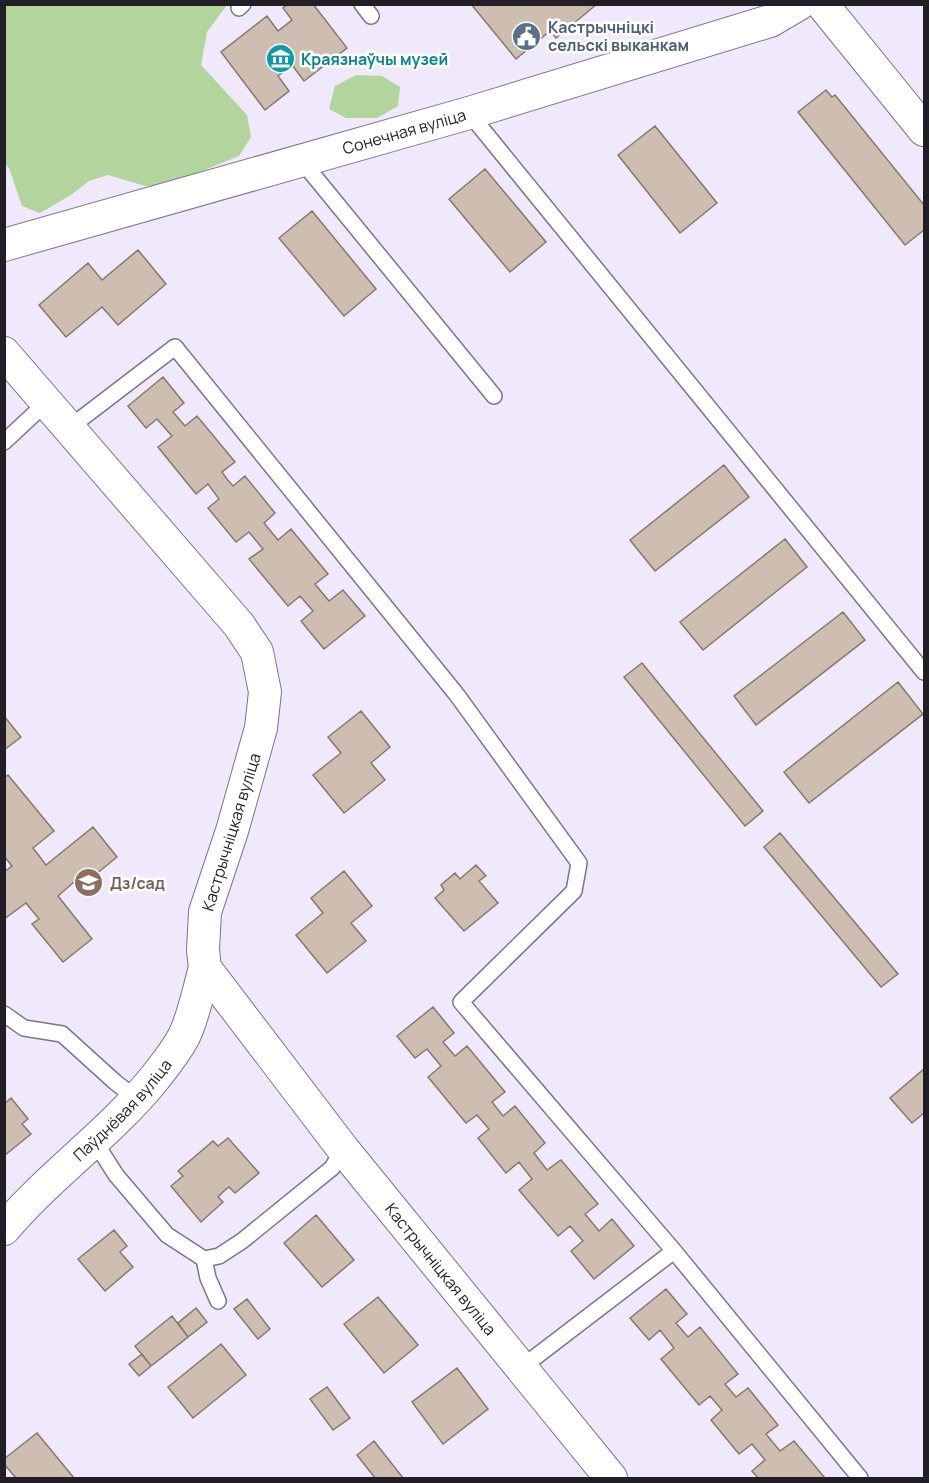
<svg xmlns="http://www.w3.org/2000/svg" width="929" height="1483" viewBox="0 0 929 1483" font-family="Manrope,sans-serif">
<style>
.green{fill:#b4d49d}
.building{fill:#cebeb2;stroke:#86786c;stroke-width:1.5}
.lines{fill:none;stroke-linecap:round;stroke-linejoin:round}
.service-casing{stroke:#7b7585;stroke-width:18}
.minor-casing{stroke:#7b7585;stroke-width:34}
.service{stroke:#fff;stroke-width:15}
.minor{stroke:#fff;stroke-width:32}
.labels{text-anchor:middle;stroke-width:5;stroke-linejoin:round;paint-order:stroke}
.service-label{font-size:16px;font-weight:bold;fill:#4e5e75;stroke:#fff;text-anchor:start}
.culture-label{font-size:16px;font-weight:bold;fill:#0d838f;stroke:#fff;text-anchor:start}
.street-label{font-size:16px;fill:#211f25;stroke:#fff}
.education-label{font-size:16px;font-weight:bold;fill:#785e54;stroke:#fff;text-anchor:start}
</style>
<rect width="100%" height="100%" fill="#efe9fb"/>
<path class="green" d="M 4,5 L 227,5 L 207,32 L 201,65 L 247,115 L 251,137 L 239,156 L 163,187 L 145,186 L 108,175 L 89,181 L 71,195 L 40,213 L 22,206 L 9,168 L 5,164 Z
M 356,75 L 382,76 L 400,87 L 398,106 L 377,118 L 346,118 L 329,109 L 335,86 Z"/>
<path class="building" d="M 288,4 L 313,4 L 347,48 L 304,81 L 292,65 L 278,76 L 289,91 L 265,110 L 221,52 L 267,16 L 278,31 L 292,20 L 283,8 Z
M 471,4 L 597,4 L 556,38 L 550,31 L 516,59 Z
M 826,90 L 832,97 L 835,95 L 924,205 L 924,230 L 905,245 L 798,112 Z
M 655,126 L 717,203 L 680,233 L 618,155 Z
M 485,169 L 546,242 L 510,272 L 449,199 Z
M 312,211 L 376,289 L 344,316 L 279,238 Z
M 138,250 L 166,284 L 118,325 L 102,307 L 66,337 L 39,305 L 88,263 L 102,280 Z
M 163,377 L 184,403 L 173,412 L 185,426 L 197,416 L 235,462 L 222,472 L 227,479 L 233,486 L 245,476 L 275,513 L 264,523 L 278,540 L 291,529 L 328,574 L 315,584 L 329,601 L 343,590 L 365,616 L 324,649 L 301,621 L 313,611 L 300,596 L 288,606 L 249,559 L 263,549 L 249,532 L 236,542 L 208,508 L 219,499 L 208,484 L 196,494 L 158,447 L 172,436 L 157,419 L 146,428 L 128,406 Z
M 724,465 L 749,497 L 655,571 L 630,540 Z
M 785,539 L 807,567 L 703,650 L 680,622 Z
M 843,612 L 865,640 L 756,725 L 734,696 Z
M 642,663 L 763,811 L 745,826 L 624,677 Z
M 898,682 L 923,714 L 809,803 L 784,772 Z
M 361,711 L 390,747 L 371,763 L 385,780 L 344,813 L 313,775 L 341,753 L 328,737 Z
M 4,716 L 21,737 L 4,750 Z
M 8,775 L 54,831 L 33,848 L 46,865 L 93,827 L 117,857 L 79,888 L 74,882 L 58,896 L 92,939 L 63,962 L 32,924 L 39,919 L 26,903 L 4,919 L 4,872 L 12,866 L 4,856 L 4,778 Z
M 780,833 L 898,974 L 881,987 L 764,847 Z
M 476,865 L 486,876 L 479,881 L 498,903 L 464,931 L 435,898 L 444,890 L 441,885 L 455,873 L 460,879 Z
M 344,871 L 372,906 L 351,923 L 366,941 L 327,973 L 296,935 L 323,913 L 311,898 Z
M 433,1007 L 454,1033 L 443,1042 L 455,1056 L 467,1046 L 505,1092 L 492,1102 L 503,1116 L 515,1106 L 545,1143 L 534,1153 L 547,1170 L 561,1160 L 598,1204 L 585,1214 L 599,1231 L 612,1219 L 634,1246 L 594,1279 L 571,1251 L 583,1241 L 570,1226 L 558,1236 L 519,1190 L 532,1179 L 519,1162 L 506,1173 L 478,1138 L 489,1129 L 477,1115 L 466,1123 L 428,1077 L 441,1066 L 427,1049 L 415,1058 L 397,1036 Z
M 924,1069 L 924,1113 L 912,1123 L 890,1098 Z
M 11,1098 L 28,1119 L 22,1124 L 31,1134 L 4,1156 L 4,1104 Z
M 228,1138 L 259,1173 L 235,1193 L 229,1187 L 224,1191 L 218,1197 L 223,1202 L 201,1222 L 171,1186 L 183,1176 L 178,1171 L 213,1141 L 218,1146 Z
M 316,1215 L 354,1260 L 322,1287 L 284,1243 Z
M 114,1230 L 127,1246 L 120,1252 L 133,1267 L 105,1291 L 78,1259 Z
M 666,1289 L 687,1314 L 676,1323 L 688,1337 L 700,1327 L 738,1374 L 725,1384 L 736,1397 L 748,1388 L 778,1425 L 766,1434 L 775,1445 L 780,1451 L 794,1441 L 825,1478 L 758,1478 L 752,1471 L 765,1460 L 752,1444 L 739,1454 L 711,1420 L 722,1410 L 710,1396 L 699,1405 L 661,1359 L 674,1348 L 660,1330 L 649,1340 L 630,1318 Z
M 378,1297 L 418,1345 L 384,1373 L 344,1324 Z
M 247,1299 L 270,1329 L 258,1339 L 234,1309 Z
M 196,1308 L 207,1322 L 188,1337 L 178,1323 Z
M 172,1316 L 188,1337 L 151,1366 L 135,1346 Z
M 221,1344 L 246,1375 L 193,1418 L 168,1387 Z
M 142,1354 L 151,1366 L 139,1376 L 129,1364 Z
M 457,1368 L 488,1409 L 443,1444 L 412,1402 Z
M 327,1387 L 350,1418 L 333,1430 L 310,1399 Z
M 37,1433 L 74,1478 L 16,1478 L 4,1464 L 4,1459 Z
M 374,1441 L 403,1478 L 375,1478 L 357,1455 Z"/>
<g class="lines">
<defs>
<path id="service" d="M 362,4 L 371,16
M 239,8 L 243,4
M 469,113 L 924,672
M 301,160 L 494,396
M 69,428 L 175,347 L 457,695 L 579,863 L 574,891 L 461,1002 L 674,1251 L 860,1478
M 4,442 L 47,402
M 4,1014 L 24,1028 L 62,1034 L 115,1082 L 137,1099
M 95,1142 L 116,1175 L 167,1235 L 204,1259 L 219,1256 L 242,1241 L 332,1168 L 343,1149
M 204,1259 L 208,1278 L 218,1301
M 521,1368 L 674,1251"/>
<g id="minor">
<path d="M 822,4 L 924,130"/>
<path id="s1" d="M 4,245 L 469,113 L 770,21 L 799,4"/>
<path id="s2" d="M 4,353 L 239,625 L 257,652 L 265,692 L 261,728 L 232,831 L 205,912 L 203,950 L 205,968 L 343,1149 L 611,1478"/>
<path id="s3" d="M 4,1229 C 50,1175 109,1134 154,1079 C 164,1066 175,1053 183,1038 C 193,1020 199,988 205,968"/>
</g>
</defs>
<use href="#service" class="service-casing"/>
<use href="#minor" class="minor-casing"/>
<use href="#service" class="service"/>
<use href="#minor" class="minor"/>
</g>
<defs>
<symbol id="civic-disc" viewBox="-11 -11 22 22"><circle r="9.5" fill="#5c6f8a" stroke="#fff"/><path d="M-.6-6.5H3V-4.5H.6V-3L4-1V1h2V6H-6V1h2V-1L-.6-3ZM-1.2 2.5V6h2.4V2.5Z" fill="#fff"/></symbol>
<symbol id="museum-disc" viewBox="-11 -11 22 22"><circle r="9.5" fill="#0f9aa8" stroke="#fff"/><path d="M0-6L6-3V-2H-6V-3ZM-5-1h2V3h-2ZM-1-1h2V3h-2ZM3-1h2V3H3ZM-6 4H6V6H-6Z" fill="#fff"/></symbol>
<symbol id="school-disc" viewBox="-11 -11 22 22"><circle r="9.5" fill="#8d6e63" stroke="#fff"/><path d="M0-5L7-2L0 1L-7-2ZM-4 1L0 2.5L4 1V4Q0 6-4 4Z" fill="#fff"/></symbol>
</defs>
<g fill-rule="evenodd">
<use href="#civic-disc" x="510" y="20" width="33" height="33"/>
<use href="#museum-disc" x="264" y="42" width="33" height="33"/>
<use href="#school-disc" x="72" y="866" width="33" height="33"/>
</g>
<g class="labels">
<g class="service-label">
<text x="548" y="33">Кастрычніцкі<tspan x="548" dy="18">сельскі выканкам</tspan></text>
</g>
<g class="culture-label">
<text x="301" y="65">Краязнаўчы музей</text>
</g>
<g class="street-label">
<text dy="6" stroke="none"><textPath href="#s1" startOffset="416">Сонечная вуліца</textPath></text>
<text transform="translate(231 832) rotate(-73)" y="6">Кастрычніцкая вуліца</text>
<text dy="6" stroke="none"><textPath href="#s3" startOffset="168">Паўднёвая вуліца</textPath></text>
<text dy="6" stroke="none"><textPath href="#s2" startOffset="1100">Кастрычніцкая вуліца</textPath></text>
</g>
<g class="education-label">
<text x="110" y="889">Дз/сад</text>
</g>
</g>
<rect width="929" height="1483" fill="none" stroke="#211f25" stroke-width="12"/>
</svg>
